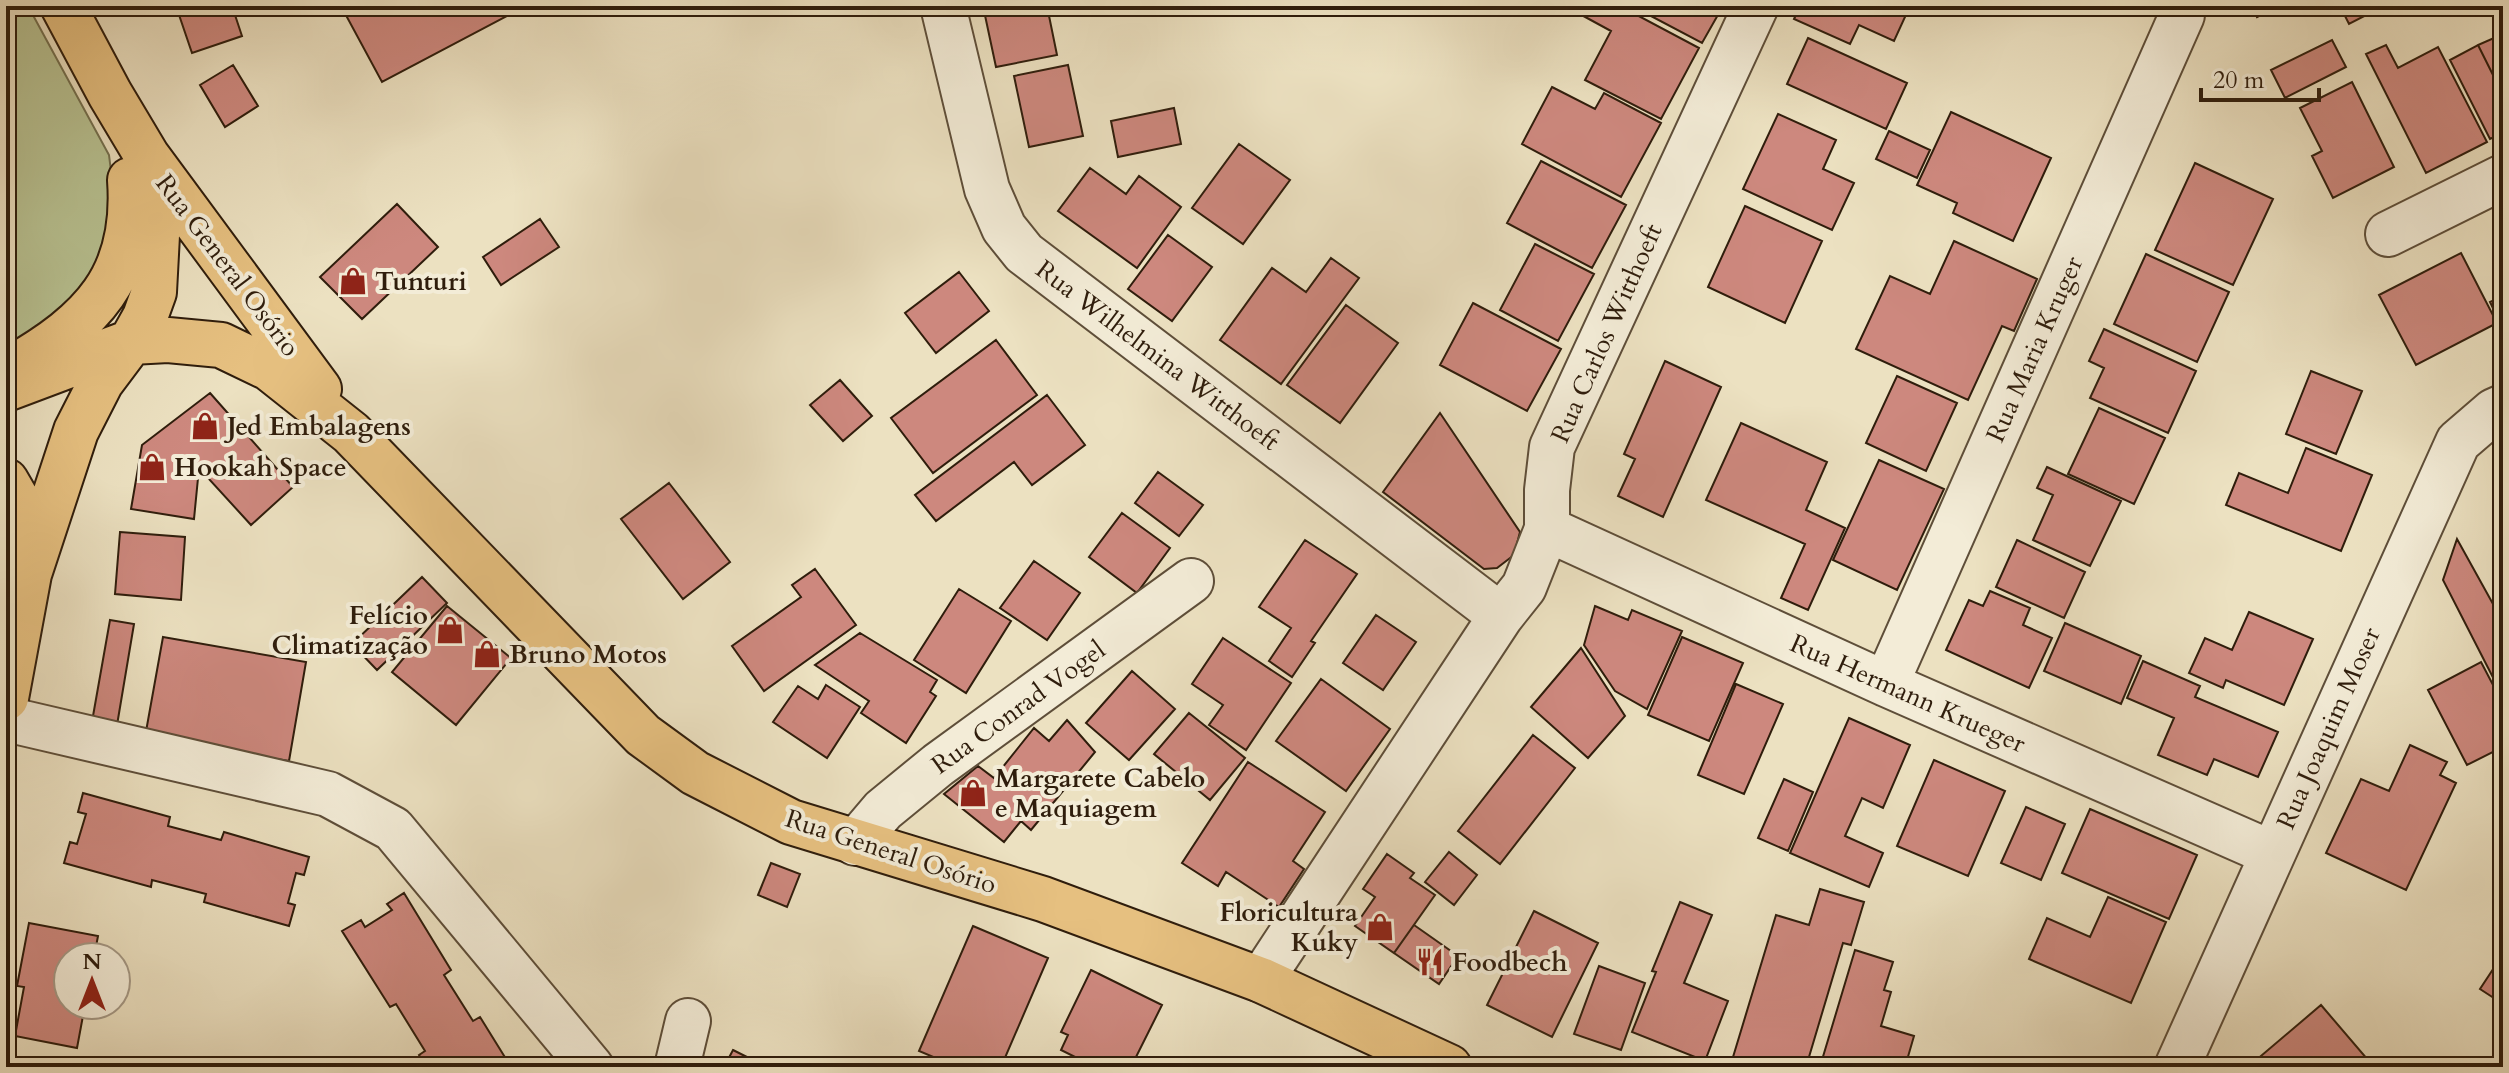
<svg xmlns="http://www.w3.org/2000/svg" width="2509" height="1073" viewBox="0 0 2509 1073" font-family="Cardo,serif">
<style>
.green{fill:#b8c292;stroke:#74704f;stroke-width:2}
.building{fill:#cd887e;stroke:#2f1d0c;stroke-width:2}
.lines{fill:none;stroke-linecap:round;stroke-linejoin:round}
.minor-casing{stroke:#5e4e39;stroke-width:48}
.major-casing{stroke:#2f1d0c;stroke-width:48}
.minor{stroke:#f3ecd7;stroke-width:44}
.major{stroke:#e6c080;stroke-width:44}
.labels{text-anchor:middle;stroke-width:8;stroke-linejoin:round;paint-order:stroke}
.street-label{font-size:26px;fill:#2f1d0c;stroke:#f3ecd7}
.poi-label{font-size:26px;font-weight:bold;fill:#2f1d0c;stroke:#f3ecd7;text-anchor:start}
</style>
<rect width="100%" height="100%" fill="#ece1c1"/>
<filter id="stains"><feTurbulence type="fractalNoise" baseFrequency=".0025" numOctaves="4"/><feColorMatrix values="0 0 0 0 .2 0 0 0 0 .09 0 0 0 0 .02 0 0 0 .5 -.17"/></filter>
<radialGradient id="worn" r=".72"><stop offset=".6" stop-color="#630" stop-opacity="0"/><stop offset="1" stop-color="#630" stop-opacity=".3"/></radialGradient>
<path class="green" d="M 6,6 L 28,6 L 109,155 L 115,204 L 104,256 L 62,319 L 6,344 Z"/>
<path class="building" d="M 176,6 L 232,6 L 242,36 L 192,53 Z
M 341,6 L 526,6 L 382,82 Z
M 983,6 L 1047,6 L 1057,55 L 996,67 Z
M 1565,6 L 1620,6 L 1699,48 L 1661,119 L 1585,80 L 1611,31 Z
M 1632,6 L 1723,6 L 1702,43 Z
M 1800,6 L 1910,6 L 1894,41 L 1859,25 L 1850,44 L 1794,19 Z
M 2252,6 L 2278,6 L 2257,17 Z
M 2340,6 L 2374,6 L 2376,10 L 2349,24 Z
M 2503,34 L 2503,95 L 2478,45 Z
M 1808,38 L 1907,83 L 1886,129 L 1787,84 Z
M 2332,40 L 2346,67 L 2285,98 L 2271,70 Z
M 2386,45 L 2398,68 L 2438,47 L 2487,142 L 2426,173 L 2366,54 Z
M 2478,45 L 2503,95 L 2503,133 L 2490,139 L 2450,60 Z
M 233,65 L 258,106 L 225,127 L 200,85 Z
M 1068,65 L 1083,136 L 1029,147 L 1014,76 Z
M 2352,82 L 2394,167 L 2333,198 L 2312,156 L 2322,151 L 2300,108 Z
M 1552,87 L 1595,109 L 1604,93 L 1661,123 L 1621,197 L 1522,144 Z
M 1174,108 L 1181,144 L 1118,157 L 1111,121 Z
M 1951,112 L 2051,158 L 2013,241 L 1953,213 L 1957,203 L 1917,185 Z
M 1778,114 L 1836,140 L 1823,169 L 1854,183 L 1832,230 L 1743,189 Z
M 1889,131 L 1930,150 L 1917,178 L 1876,159 Z
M 1239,144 L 1290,180 L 1243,244 L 1192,208 Z
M 1541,161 L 1626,205 L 1592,268 L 1507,223 Z
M 2195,163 L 2273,199 L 2233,285 L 2155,250 Z
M 1090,168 L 1126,194 L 1139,176 L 1181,207 L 1137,268 L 1058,211 Z
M 397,204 L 438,247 L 362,319 L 320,277 Z
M 1745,206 L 1822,241 L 1785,323 L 1708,287 Z
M 540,219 L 559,247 L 501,285 L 483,257 Z
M 1168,235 L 1212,267 L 1172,321 L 1128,289 Z
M 1954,241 L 2037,279 L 2014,331 L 2002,326 L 1968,400 L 1856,349 L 1890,276 L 1930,294 Z
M 1535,244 L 1594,274 L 1558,341 L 1500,310 Z
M 2461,253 L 2497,323 L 2416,365 L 2379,295 Z
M 2146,254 L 2229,292 L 2197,362 L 2114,324 Z
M 1331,258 L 1359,278 L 1281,384 L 1220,340 L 1272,268 L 1306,292 Z
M 959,272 L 989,311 L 936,353 L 905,313 Z
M 2503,296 L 2503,329 L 2490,302 Z
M 1473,303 L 1561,349 L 1527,411 L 1440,365 Z
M 1346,305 L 1398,343 L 1340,423 L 1287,385 Z
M 2104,329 L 2196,371 L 2168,433 L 2090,398 L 2104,368 L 2089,361 Z
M 996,340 L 1037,395 L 933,473 L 891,418 Z
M 1665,361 L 1721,387 L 1663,517 L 1618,496 L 1635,459 L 1624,454 Z
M 2311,371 L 2362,391 L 2336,454 L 2286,434 Z
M 1897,376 L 1957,403 L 1926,471 L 1866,443 Z
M 840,380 L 872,416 L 843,441 L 810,405 Z
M 210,393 L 293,487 L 251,525 L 199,468 L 194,519 L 131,509 L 142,445 Z
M 1047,395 L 1085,445 L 1032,485 L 1014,462 L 936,521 L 915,495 Z
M 2099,408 L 2165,438 L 2134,504 L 2068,474 Z
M 1440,413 L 1520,532 L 1514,555 L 1497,568 L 1484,569 L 1383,492 Z
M 1741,423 L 1827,462 L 1806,510 L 1845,528 L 1808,610 L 1781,598 L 1805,544 L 1706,500 Z
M 2306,448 L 2372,475 L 2341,551 L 2226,505 L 2239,473 L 2288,493 Z
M 1879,460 L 1944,489 L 1897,590 L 1833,560 Z
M 2047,467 L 2121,501 L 2090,566 L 2033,540 L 2053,495 L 2037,488 Z
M 1158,472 L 1203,505 L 1179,536 L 1135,503 Z
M 669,483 L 730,562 L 683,599 L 621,519 Z
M 1122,513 L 1170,548 L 1137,593 L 1089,557 Z
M 120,532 L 185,537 L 181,600 L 115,594 Z
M 2457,539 L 2503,622 L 2503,697 L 2443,580 Z
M 1305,540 L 1357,574 L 1311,641 L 1315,643 L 1292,677 L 1269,661 L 1291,628 L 1259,607 Z
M 2017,540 L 2085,572 L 2064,618 L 1996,587 Z
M 1034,561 L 1080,593 L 1047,640 L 1000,608 Z
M 815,569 L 856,625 L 764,691 L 732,646 L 801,597 L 792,585 Z
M 422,577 L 447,603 L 377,670 L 352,644 Z
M 959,589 L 1011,621 L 966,693 L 914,660 Z
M 1990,591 L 2030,608 L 2023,625 L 2052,638 L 2029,688 L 1946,650 L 1969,600 L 1983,606 Z
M 447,606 L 511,658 L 456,725 L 392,672 Z
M 1595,606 L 1628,620 L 1632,610 L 1682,631 L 1647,709 L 1615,691 L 1584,645 Z
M 2249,612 L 2313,639 L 2284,705 L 2226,680 L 2223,688 L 2189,673 L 2205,638 L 2232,650 Z
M 1376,615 L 1416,642 L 1383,690 L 1343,663 Z
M 110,620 L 134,624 L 115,737 L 90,733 Z
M 2065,623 L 2141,656 L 2121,704 L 2044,671 Z
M 860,633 L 937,680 L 930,692 L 936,696 L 906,743 L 861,713 L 869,701 L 815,665 Z
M 163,637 L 306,662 L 289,761 L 145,737 Z
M 1682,637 L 1743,663 L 1709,741 L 1648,715 Z
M 1223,638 L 1291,683 L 1246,750 L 1209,725 L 1223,705 L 1192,684 Z
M 1581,648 L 1625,716 L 1588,758 L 1531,707 Z
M 2143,661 L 2200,686 L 2195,697 L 2278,732 L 2258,777 L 2214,759 L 2207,775 L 2158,755 L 2174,718 L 2127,698 Z
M 2481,662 L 2503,704 L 2503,747 L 2467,765 L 2428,690 Z
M 1132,671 L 1175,709 L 1129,760 L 1086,723 Z
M 1321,679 L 1390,729 L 1346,791 L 1276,741 Z
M 1736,684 L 1783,704 L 1744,794 L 1698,775 Z
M 826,685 L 860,707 L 827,758 L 773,722 L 798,686 L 818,699 Z
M 1189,713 L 1245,758 L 1210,800 L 1154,754 Z
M 1849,718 L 1910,745 L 1883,808 L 1862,798 L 1845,836 L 1883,853 L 1869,887 L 1790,853 Z
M 1067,720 L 1095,752 L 1031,830 L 1021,821 L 1004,842 L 944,794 L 978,766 L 994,778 L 1034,728 L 1049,741 Z
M 1533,735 L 1575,768 L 1500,864 L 1458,831 Z
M 2410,745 L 2447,762 L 2440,775 L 2456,783 L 2406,890 L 2326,853 L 2361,779 L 2389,791 Z
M 1934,760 L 2005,791 L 1968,876 L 1897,846 Z
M 1248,762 L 1325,812 L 1293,861 L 1304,869 L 1279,907 L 1226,872 L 1218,886 L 1182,863 Z
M 1784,779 L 1813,792 L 1788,851 L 1758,838 Z
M 83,793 L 170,817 L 168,826 L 221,840 L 224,832 L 309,857 L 304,875 L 296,873 L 288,903 L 295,905 L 289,926 L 204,902 L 206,894 L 152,880 L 151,887 L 64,863 L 70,842 L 77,844 L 86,814 L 78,812 Z
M 2026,807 L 2065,824 L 2041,880 L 2001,863 Z
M 2090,809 L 2197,855 L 2169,919 L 2062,873 Z
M 1449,852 L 1477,875 L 1454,905 L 1425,882 Z
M 1387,854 L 1414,873 L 1410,878 L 1435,895 L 1394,953 L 1355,926 L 1375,897 L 1363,889 Z
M 771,863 L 800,874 L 787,907 L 758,895 Z
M 1820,889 L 1864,902 L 1851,945 L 1843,943 L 1806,1067 L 1730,1067 L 1776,915 L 1809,925 Z
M 404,893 L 451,970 L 444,975 L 473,1021 L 480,1017 L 511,1067 L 426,1067 L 419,1055 L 425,1051 L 396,1004 L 390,1007 L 342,931 L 361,920 L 365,927 L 392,910 L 387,904 Z
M 2108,897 L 2166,922 L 2131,1003 L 2029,959 L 2047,918 L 2090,937 Z
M 1680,902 L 1712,915 L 1684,983 L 1728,1001 L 1705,1061 L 1632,1032 L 1656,972 L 1652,971 Z
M 1534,911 L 1598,943 L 1552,1037 L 1487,1005 Z
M 29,923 L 98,936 L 94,957 L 68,957 L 68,1005 L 85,1005 L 77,1048 L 15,1036 L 24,987 L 17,986 Z
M 1414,925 L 1458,956 L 1439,984 L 1394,953 Z
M 973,926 L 1048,958 L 1001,1067 L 957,1067 L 919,1051 Z
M 1855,950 L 1893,962 L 1884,990 L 1891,992 L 1881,1026 L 1914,1036 L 1905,1067 L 1825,1067 L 1826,1061 L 1822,1060 Z
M 2503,954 L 2503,1004 L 2480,989 Z
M 1599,966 L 1645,983 L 1621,1050 L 1574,1034 Z
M 1091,970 L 1162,1005 L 1131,1067 L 1095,1067 L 1061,1050 L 1068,1035 L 1061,1032 Z
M 2321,1005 L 2374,1067 L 2248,1067 Z
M 733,1050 L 751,1059 L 747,1067 L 724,1067 Z"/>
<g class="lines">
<defs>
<path id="minor" d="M 943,6 L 987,189 L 1004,228 L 1024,253 L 1501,616
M 2388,234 L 2503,177
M 1547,529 L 1886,684 L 2271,853
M 1886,684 L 2182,15
M 6,719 L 328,794 L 393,829 L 591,1067
M 855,843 L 883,810 L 938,765 L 1191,581
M 1261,980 L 1501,616 L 1524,587 L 1547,529 L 1547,490 L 1552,447 L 1756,6
M 677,1067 L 688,1021
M 2177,1067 L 2458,442 L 2494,411 L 2503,407"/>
<path id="major" d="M 63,6 L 110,94 L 147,156 L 319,389
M 12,368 C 92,322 137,277 130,180
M 6,389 L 131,342 L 168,340 L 221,345 L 269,368 L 351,433 L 643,735 L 695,773 L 791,822 L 1043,899 L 1261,980 L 1449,1067
M 6,481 L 20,505 L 28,564
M 6,698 L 29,574 L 76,431 L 101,382 L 131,342 L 145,317 L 154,292 L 158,216 L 147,156"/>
</defs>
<use href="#minor" class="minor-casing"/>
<use href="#major" class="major-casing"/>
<use href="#minor" class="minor"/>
<use href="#major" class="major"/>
</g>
<defs>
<symbol id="shop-bare" viewBox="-9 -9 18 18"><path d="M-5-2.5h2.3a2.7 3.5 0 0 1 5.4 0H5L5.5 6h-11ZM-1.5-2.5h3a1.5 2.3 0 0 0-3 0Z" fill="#8f2418" stroke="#f3ecd7" stroke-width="2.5" paint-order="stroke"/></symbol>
<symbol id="restaurant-bare" viewBox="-9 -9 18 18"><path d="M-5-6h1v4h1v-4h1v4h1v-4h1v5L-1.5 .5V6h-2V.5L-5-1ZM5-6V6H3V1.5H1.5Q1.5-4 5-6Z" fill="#8f2418" stroke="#f3ecd7" stroke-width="2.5" paint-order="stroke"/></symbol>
</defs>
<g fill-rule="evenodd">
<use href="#shop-bare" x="333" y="261" width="40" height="40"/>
<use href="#shop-bare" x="185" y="406" width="40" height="40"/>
<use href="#shop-bare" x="132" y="447" width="40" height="40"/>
<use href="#shop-bare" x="430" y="610" width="40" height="40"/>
<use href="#shop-bare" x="467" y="634" width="40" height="40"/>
<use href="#shop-bare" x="953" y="773" width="40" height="40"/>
<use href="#shop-bare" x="1360" y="907" width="40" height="40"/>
<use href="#restaurant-bare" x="1410" y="942" width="40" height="40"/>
</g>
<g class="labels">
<g class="street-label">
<text transform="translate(228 265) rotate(53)" y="9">Rua General Osório</text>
<text transform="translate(1606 333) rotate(-66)" y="9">Rua Carlos Witthoeft</text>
<text transform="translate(2034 349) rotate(-66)" y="9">Rua Maria Kruger</text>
<text transform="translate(1158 355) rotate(37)" y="9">Rua Wilhelmina Witthoeft</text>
<text transform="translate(1908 693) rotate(24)" y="9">Rua Hermann Krueger</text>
<text transform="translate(1018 707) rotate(-36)" y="9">Rua Conrad Vogel</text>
<text transform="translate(2328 728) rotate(-66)" y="9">Rua Joaquim Moser</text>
<text transform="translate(891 851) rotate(18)" y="9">Rua General Osório</text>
</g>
<g class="poi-label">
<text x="375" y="290">Tunturi</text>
<text x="227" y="435">Jed Embalagens</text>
<text x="174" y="476">Hookah Space</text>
<text x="428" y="624" text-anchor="end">Felício<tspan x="428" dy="30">Climatização</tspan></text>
<text x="509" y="663">Bruno Motos</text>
<text x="995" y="787">Margarete Cabelo<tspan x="995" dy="30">e Maquiagem</tspan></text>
<text x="1358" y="921" text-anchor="end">Floricultura<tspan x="1358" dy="30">Kuky</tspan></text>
<text x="1452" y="971">Foodbech</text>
</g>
</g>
<rect width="2509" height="1073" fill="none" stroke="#ece1c1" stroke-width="32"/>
<rect x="8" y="8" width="2493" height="1057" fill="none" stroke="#2f1d0c" stroke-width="4"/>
<rect x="16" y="16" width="2477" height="1041" fill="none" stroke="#2f1d0c" stroke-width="2"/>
<g transform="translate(92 981)"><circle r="38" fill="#f3ecd7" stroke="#a59986" stroke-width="2"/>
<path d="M0-6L14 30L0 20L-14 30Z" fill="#8f2418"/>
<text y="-12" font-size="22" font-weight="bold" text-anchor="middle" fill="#2f1d0c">N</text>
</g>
<path d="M2201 88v12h118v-12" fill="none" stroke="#2f1d0c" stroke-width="4"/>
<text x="2213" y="88" font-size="24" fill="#2f1d0c" stroke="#f3ecd7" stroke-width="6" paint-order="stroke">20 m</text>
<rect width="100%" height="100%" filter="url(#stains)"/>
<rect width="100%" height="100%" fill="url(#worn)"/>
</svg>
